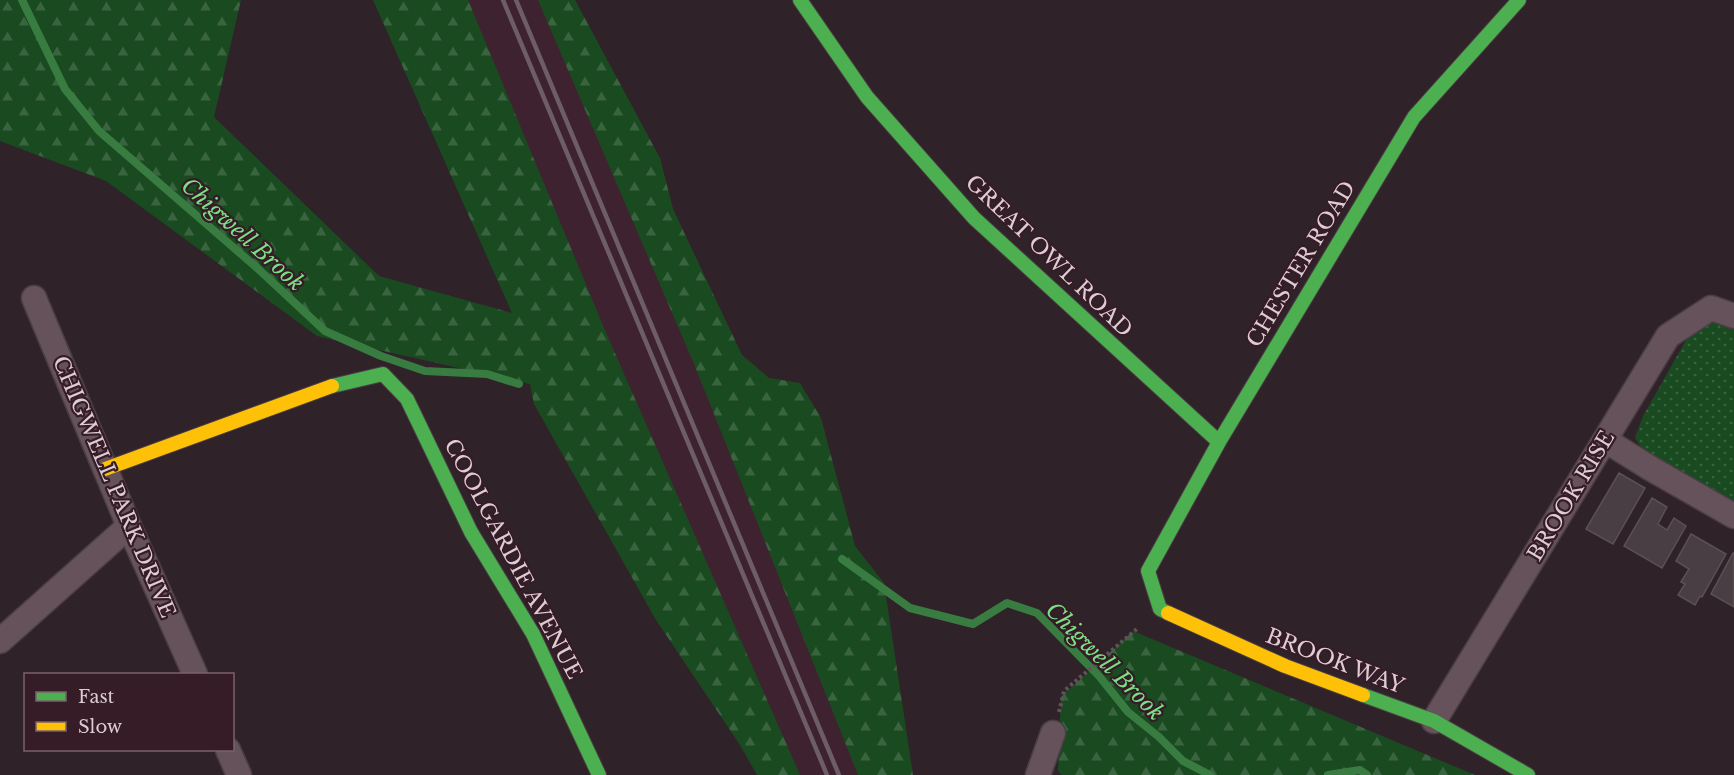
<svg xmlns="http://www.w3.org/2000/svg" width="1734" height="775" viewBox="0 0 1734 775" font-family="'Libre Baskerville',serif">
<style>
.built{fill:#3f222f}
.grass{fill:url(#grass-dots)}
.forest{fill:url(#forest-firs)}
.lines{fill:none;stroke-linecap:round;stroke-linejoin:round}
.stream{stroke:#387c41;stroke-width:8}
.building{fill:#493e43;stroke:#5c5055;stroke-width:1.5}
.street-casing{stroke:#4a3e43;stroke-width:27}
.fast-casing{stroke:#4a3e43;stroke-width:16}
.slow-casing{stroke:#4a3e43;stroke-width:16}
.path{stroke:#605258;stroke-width:4;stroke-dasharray:3 3;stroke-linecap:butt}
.street{stroke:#65525b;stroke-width:24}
.fast{stroke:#4caf50;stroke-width:14}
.slow{stroke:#ffc107;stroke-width:14}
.rail{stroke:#6c5e64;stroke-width:4.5}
.labels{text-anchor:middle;stroke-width:4.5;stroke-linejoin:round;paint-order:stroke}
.street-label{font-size:21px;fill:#deccd3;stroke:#351c27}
.water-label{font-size:22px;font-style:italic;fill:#7cdf86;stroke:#351c27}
</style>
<defs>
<pattern id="grass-dots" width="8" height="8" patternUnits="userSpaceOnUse" patternTransform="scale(1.5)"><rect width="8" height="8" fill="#194a20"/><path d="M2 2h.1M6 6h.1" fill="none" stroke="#3a6340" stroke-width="1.8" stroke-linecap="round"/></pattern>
<pattern id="forest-firs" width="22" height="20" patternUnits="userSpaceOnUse" patternTransform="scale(1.5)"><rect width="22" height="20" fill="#194a20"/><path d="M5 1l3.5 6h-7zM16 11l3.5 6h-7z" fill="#3a6340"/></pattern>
</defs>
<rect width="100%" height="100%" fill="#2f2228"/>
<path class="built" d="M 422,0 L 574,0 L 660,158 L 673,209 L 742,355 L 769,378 L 800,383 L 821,418 L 855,546 L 884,583 L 913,775 L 757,775 L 740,745 L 656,620 L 534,404 L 520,271 Z"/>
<path class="grass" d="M 1716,315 L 1734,318 L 1734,504 L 1698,480 L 1649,458 L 1635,438 L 1643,416 L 1694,326 Z"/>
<path class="forest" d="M 0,0 L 241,0 L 214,117 L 379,276 L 512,313 L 373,0 L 468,0 L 604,328 L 800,775 L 757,775 L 740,745 L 656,620 L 534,404 L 530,384 L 317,336 L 106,181 L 0,141 Z
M 538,0 L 575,0 L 660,158 L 673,209 L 742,355 L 769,378 L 800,383 L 821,418 L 855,546 L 884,583 L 913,775 L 858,775 L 694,364 Z
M 1133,631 L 1475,775 L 1062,775 L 1058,771 L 1061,697 Z"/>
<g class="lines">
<path class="stream" d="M 22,0 L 65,89 L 99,131 L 256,267 L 325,331 L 381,356 L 425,371 L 487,374 L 519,384
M 842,559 L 910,608 L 973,624 L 1007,603 L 1037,613 L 1099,676 L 1128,712 L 1159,737 L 1183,761 L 1210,775
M 1328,775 L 1360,770 L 1367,775"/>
</g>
<path class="building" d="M 1619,473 L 1645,488 L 1613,544 L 1586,529 Z
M 1652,498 L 1667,507 L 1658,524 L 1667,530 L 1674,518 L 1686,526 L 1662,568 L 1624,546 Z
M 1691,534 L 1726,554 L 1702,597 L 1700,596 L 1695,605 L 1678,595 L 1685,584 L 1681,582 L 1689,569 L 1676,561 Z
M 1733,553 L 1734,553 L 1734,607 L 1711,594 Z"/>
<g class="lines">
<defs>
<path id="street" d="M 34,298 L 129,526 L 195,674
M 1605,440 L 1650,468 L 1734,516
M 0,641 L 129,526
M 1434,721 L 1668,336 L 1711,308 L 1734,316
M 228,750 L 239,775
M 1038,775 L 1053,733"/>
<path id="fast" d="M 800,0 L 867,97 L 974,218 L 1219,442
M 332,386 L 383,374 L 407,399 L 471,532 L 533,634 L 599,775
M 1168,613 L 1160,609 L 1148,571 L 1219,442 L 1414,117 L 1519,0
M 1363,695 L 1434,721 L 1528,775"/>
<path id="slow" d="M 105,469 L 332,386
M 1168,613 L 1285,666 L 1363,695"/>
</defs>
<use href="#street" class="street-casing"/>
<use href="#fast" class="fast-casing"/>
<use href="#slow" class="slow-casing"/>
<path class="path" d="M 1059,712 L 1064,691 L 1138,628"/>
<use href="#street" class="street"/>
<use href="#fast" class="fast"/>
<use href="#slow" class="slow"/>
<path class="rail" d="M 503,0 L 827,775
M 516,0 L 839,775"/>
</g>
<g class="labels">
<g class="street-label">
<text transform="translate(1049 256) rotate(44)" y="7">GREAT OWL ROAD</text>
<text transform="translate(1301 264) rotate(-59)" y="7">CHESTER ROAD</text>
<text transform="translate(114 487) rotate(67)" y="7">CHIGWELL PARK DRIVE</text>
<text transform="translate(1571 496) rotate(-59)" y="7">BROOK RISE</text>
<text transform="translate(513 559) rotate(62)" y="7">COOLGARDIE AVENUE</text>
<text transform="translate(1335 661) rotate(21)" y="7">BROOK WAY</text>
</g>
<g class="water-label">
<text transform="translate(243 234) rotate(42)" y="8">Chigwell Brook</text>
<text transform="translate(1105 661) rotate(45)" y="8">Chigwell Brook</text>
</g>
</g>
<rect x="24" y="673" width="210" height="78" fill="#351c27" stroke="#79626c" stroke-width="1.5"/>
<rect x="36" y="692" width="30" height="9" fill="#4caf50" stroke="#79626c" stroke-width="1.5"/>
<text x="78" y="703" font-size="18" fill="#deccd3">Fast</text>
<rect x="36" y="722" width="30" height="9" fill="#ffc107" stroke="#79626c" stroke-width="1.5"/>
<text x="78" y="733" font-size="18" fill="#deccd3">Slow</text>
</svg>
